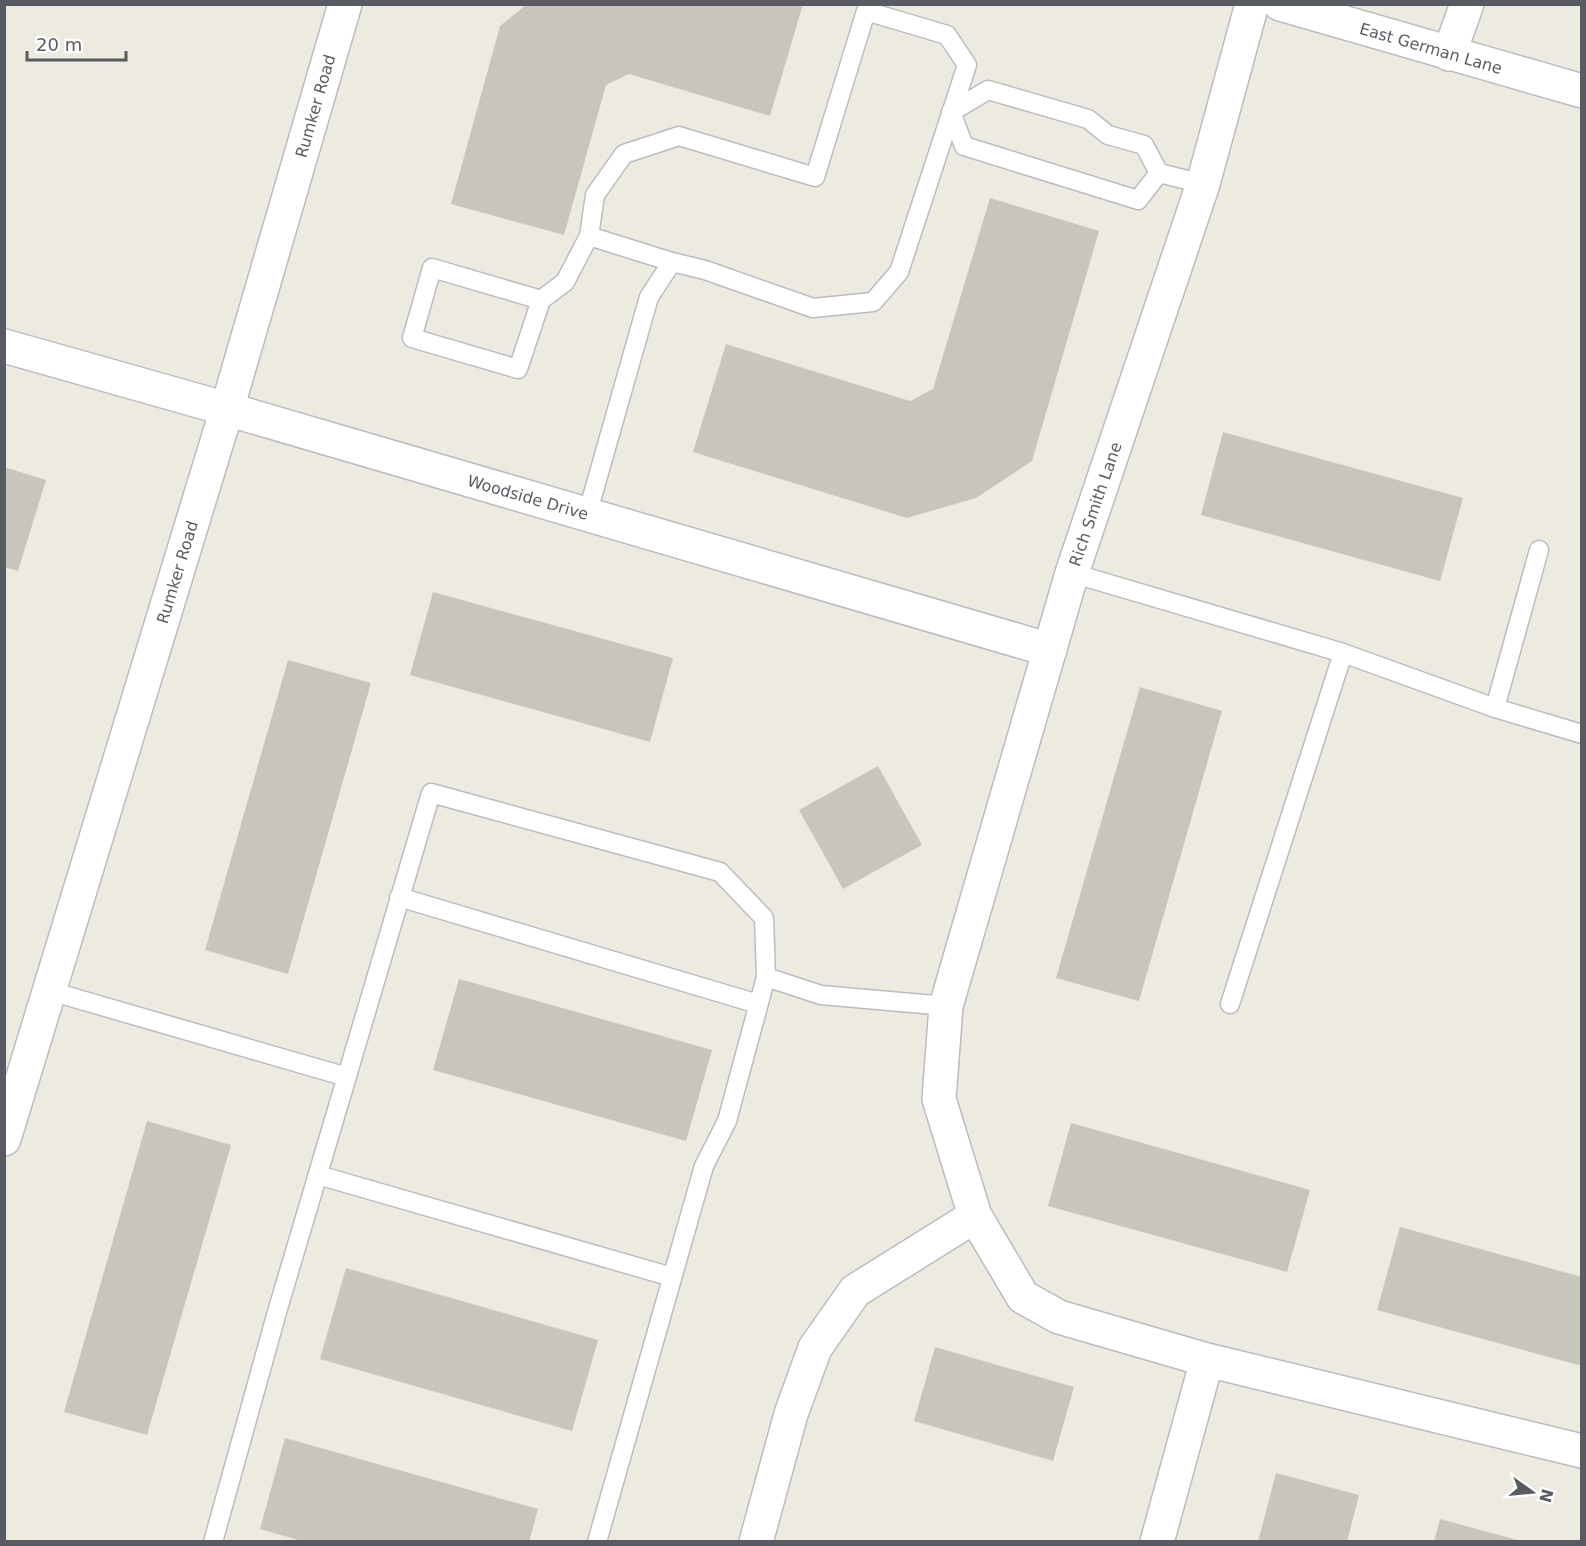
<svg xmlns="http://www.w3.org/2000/svg" width="1586" height="1546" viewBox="0 0 1586 1546" font-family="'DejaVu Sans',sans-serif">
<style>
.building{fill:#c8c5bc}
.lines{fill:none;stroke-linecap:round;stroke-linejoin:round}
.service-casing{stroke:#babcc3;stroke-width:21}
.minor-casing{stroke:#babcc3;stroke-width:36}
.tertiary-casing{stroke:#babcc3;stroke-width:36}
.service{stroke:#fff;stroke-width:18}
.minor{stroke:#fff;stroke-width:33}
.tertiary{stroke:#fff;stroke-width:33}
.labels{text-anchor:middle;stroke-width:4.5;stroke-linejoin:round;paint-order:stroke}
.street-label{font-size:16px;fill:#585c62;stroke:#fff}
</style>
<rect width="100%" height="100%" fill="#edebdf"/>
<path class="building" d="M 527,4 L 803,4 L 770,116 L 629,74 L 606,85 L 564,235 L 451,204 L 500,26 Z
M 990,198 L 1099,231 L 1032,461 L 976,498 L 907,518 L 693,452 L 726,344 L 910,401 L 933,389 Z
M 1223,432 L 1463,498 L 1440,581 L 1201,515 Z
M 4,467 L 46,480 L 18,571 L 4,567 Z
M 433,592 L 673,658 L 650,742 L 410,675 Z
M 288,660 L 371,683 L 288,974 L 205,950 Z
M 1140,687 L 1222,711 L 1139,1001 L 1056,978 Z
M 878,766 L 922,845 L 843,889 L 799,810 Z
M 459,979 L 712,1050 L 686,1141 L 433,1070 Z
M 147,1121 L 231,1145 L 147,1435 L 64,1412 Z
M 1071,1123 L 1310,1190 L 1287,1272 L 1048,1206 Z
M 1400,1227 L 1582,1277 L 1582,1366 L 1377,1310 Z
M 346,1268 L 598,1340 L 572,1431 L 320,1359 Z
M 935,1347 L 1074,1387 L 1053,1461 L 914,1421 Z
M 285,1438 L 538,1509 L 529,1542 L 305,1542 L 260,1529 Z
M 1276,1473 L 1359,1495 L 1347,1542 L 1258,1542 Z
M 1440,1519 L 1521,1541 L 1521,1542 L 1434,1542 Z"/>
<g class="lines">
<defs>
<path id="service" d="M 951,112 L 988,90 L 1088,119 L 1108,135 L 1144,145 L 1159,173 L 1203,184
M 951,112 L 964,146 L 1138,200 L 1159,173
M 541,300 L 518,369 L 412,338 L 432,268 L 541,300 L 565,282 L 589,236 L 672,262
M 587,515 L 649,297 L 672,262 L 705,270 L 813,308 L 873,302 L 899,272 L 967,65 L 947,35 L 866,11 L 815,177 L 679,136 L 624,154 L 595,195 L 589,236
M 1072,573 L 1343,653 L 1495,708 L 1582,734
M 1495,708 L 1539,550
M 399,897 L 758,1004
M 766,977 L 821,995 L 946,1006
M 50,991 L 347,1077
M 1230,1004 L 1343,653
M 318,1175 L 672,1277
M 213,1542 L 277,1312 L 431,793 L 720,872 L 764,918 L 766,977 L 727,1121 L 704,1166 L 597,1542"/>
<path id="minor" d="M 1252,4 L 1203,184 L 1072,573 L 946,1006 L 939,1099 L 975,1216 L 1023,1297 L 1059,1317 L 1207,1360 L 1582,1451
M 1449,54 L 1467,4
M 4,346 L 227,409 L 1050,650
M 756,1542 L 791,1414 L 815,1348 L 855,1291 L 975,1216
M 1157,1542 L 1207,1360"/>
<path id="tertiary" d="M 1280,4 L 1582,91
M 4,1139 L 227,409 L 345,4"/>
</defs>
<use href="#service" class="service-casing"/>
<use href="#minor" class="minor-casing"/>
<use href="#tertiary" class="tertiary-casing"/>
<use href="#service" class="service"/>
<use href="#minor" class="minor"/>
<use href="#tertiary" class="tertiary"/>
</g>
<g class="labels">
<g class="street-label">
<text transform="translate(1431 48) rotate(16)" y="6">East German Lane</text>
<text transform="translate(315 106) rotate(-74)" y="6">Rumker Road</text>
<text transform="translate(528 497) rotate(16)" y="6">Woodside Drive</text>
<text transform="translate(1095 504) rotate(-71)" y="6">Rich Smith Lane</text>
<text transform="translate(177 572) rotate(-73)" y="6">Rumker Road</text>
</g>
</g>
<rect width="1586" height="1546" fill="none" stroke="#585c62" stroke-width="12"/>
<g transform="translate(1532 1492) rotate(105)" stroke="#ffffff" stroke-width="4.5" paint-order="stroke">
<path d="M0-4.5L10 22L0 15L-10 22Z" fill="#585c62"/>
<text y="-9" font-size="16" font-weight="bold" text-anchor="middle" fill="#585c62">N</text>
</g>
<path d="M27 51v9h99v-9" fill="none" stroke="#585c62" stroke-width="3"/>
<text x="36" y="51" font-size="18" fill="#585c62" stroke="#ffffff" stroke-width="4.5" paint-order="stroke">20 m</text>
</svg>
